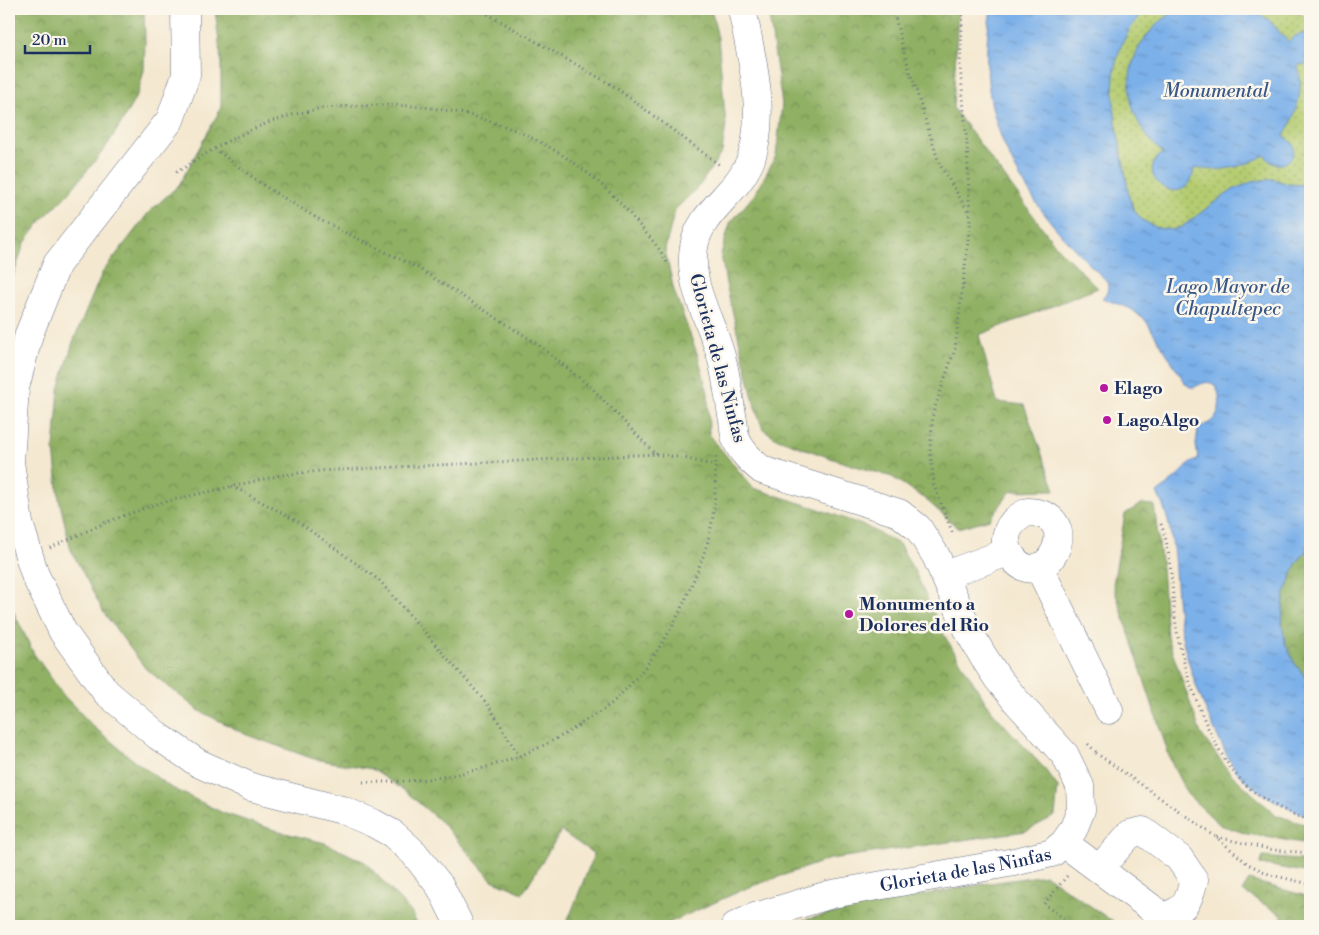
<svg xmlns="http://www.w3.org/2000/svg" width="1319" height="935" viewBox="0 0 1319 935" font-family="'Libre Bodoni',serif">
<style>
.grass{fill:url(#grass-dots);stroke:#687e68}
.forest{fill:url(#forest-crowns);stroke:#567060}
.water{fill:url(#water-ripples);stroke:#4c70a4}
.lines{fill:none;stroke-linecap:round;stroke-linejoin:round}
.minor-casing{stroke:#677086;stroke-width:29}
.path{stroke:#677086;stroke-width:3;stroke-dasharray:1 4;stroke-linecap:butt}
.minor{stroke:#fff;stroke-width:28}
.poi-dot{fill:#b5179e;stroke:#fbf7ec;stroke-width:2}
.labels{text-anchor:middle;stroke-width:5;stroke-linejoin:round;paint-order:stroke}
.street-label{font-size:18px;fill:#1b2f5e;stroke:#fbf7ec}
.poi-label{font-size:18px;font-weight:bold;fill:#1b2f5e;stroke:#fbf7ec;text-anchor:start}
.water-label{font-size:19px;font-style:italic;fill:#385688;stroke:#fbf7ec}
</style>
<defs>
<pattern id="grass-dots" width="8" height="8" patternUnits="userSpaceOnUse" patternTransform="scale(1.25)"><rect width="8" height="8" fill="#b5cc71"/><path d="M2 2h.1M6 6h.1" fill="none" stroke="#92a660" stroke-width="1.8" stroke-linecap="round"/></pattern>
<pattern id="forest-crowns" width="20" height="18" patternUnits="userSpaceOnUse" patternTransform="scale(1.25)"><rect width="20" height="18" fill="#90b063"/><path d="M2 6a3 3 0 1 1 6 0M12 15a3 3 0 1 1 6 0" fill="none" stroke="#759055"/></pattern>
<pattern id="water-ripples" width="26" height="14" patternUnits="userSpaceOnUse" patternTransform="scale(1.25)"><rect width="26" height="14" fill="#7cb0e9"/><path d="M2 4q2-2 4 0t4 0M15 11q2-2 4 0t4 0" fill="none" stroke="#6590c0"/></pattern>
</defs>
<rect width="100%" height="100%" fill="#fbf7ec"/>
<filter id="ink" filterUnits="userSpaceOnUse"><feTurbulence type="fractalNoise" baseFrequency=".02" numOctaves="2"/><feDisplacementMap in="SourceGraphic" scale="10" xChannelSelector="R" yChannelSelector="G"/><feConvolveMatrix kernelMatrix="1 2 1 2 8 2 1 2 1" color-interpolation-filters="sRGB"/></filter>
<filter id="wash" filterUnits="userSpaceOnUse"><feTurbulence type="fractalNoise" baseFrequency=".0096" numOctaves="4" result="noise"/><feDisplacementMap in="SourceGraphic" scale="20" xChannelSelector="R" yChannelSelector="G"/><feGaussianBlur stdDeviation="1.12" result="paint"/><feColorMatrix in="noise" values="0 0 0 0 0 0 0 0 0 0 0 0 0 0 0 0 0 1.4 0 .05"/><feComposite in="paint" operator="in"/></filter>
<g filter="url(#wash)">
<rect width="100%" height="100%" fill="#f4e8d0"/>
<path class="grass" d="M 1147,9 L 1162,9 L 1166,13 L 1171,9 L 1285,9 L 1301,14 L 1310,20 L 1310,180 L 1300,185 L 1287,184 L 1274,179 L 1254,181 L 1233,190 L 1211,205 L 1182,227 L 1172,230 L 1157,228 L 1142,220 L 1134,210 L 1129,197 C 1121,131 1089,63 1147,9 Z"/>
<path class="forest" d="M 9,9 L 144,9 L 145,41 L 144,70 L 138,93 L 122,122 L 104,150 L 67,195 L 42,220 L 24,244 L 9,288 Z
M 215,9 L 711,9 L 718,38 L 726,125 L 722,152 L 700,185 L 675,210 L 665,249 L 674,291 L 698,356 L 708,393 L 709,435 L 753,488 L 819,509 L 867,527 L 899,544 L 915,572 L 944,635 L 990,709 L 1043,767 L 1058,787 L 1055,816 L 1026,831 L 830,859 L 747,888 L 662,926 L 563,926 L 571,913 L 594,854 L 561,831 L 523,893 L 492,880 L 442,823 L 405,791 L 372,769 L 314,759 L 247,735 L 198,710 L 145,668 L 104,613 L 71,550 L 59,499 L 54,448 L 59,389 L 73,342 L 102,273 L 149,212 L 179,185 L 221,108 L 221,60 Z
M 768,9 L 958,9 L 953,108 L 1056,246 L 1098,288 L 979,335 L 997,402 L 1024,405 L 1055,490 L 1011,491 L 990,519 L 958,528 L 924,498 L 892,477 L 836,460 L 778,439 L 763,429 L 755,407 L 726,284 L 721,254 L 730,223 L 755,194 L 776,156 L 782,104 Z
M 1141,504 L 1154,505 L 1162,568 L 1167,637 L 1201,734 L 1230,773 L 1276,815 L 1310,826 L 1310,843 L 1303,843 L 1247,834 L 1220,825 L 1187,794 L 1171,762 L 1113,585 L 1125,514 Z
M 1310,545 L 1310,683 C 1305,677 1300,671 1295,665 C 1276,635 1280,594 1296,564 C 1300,557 1306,551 1310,545 Z
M 9,602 L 34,654 L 64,696 L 94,727 L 131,758 L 170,787 L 223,813 L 281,832 L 325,843 L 365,862 L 411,912 L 418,926 L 9,926 Z
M 1263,857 L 1310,861 L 1310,873 L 1260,864 Z
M 1046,875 L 1119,926 L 778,926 L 868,905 L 983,884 Z
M 1249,880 L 1310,897 L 1310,926 L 1275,926 L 1282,915 L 1242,891 Z"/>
<path class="water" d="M 991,9 L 1147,9 C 1090,63 1121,131 1129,197 L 1134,210 L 1142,220 L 1157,228 L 1172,230 L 1182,227 L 1211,205 L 1233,190 L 1254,181 L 1274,179 L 1287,184 L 1300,185 L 1310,180 L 1310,545 L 1296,564 L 1284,596 L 1282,623 L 1285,643 L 1295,664 L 1310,683 L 1310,817 C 1285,807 1258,794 1239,774 C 1229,762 1222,745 1215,731 C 1197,691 1182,652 1178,608 C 1174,570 1176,527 1157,493 L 1178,476 L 1189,464 L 1198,459 L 1196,445 L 1198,428 C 1205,425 1213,422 1217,415 C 1221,407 1221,386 1211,383 C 1199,380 1195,393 1186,384 L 1146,321 L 1131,309 L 1102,298 C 1108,292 1109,289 1107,281 C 1094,269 1081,256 1069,243 C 1032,204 999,150 990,96 C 985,67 986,38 991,9 Z
M 1179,9 L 1251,9 L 1269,20 L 1288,42 C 1295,35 1301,32 1310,35 L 1310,64 L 1298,65 C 1304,90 1297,114 1284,136 C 1310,151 1278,179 1265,155 C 1241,168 1221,172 1194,168 C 1190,215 1128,178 1163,153 C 1112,109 1121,40 1179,9 Z"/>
</g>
<g filter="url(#ink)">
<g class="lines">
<defs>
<g id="minor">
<path d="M 185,9 L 186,75 L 170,120 L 57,264 L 29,334 L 15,388 L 10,462 L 19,523 L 35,575 L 63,632 L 106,692 L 158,736 L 198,763 L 251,787 L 342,810 L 373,823 L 393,834 L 414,853 L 440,886 L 458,922"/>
<path d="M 1028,512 C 1089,514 1044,598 1013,558 C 998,539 1009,520 1028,512 Z"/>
<path d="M 1039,567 L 1109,710"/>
<path d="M 945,575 L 1008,552"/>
<path d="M 1064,843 L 1162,916 C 1186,912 1188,901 1194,880 L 1179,858 L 1143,831 L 1130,834 L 1099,869"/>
<path id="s1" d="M 735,926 L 755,917 L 832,894 L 1014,862 L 1052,853 L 1064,843 L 1073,830 L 1081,810 L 1080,786 L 1065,755 L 1018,703 L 998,679 L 983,656 L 969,632 L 936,556 L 918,528 L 899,513 L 762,470 C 751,461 741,452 736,439 C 734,433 734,426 733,420 C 729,400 727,379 722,360 C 713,322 687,287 694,247 C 698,219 724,201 740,179 C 744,173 749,165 751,159 C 767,113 751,55 742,9"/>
</g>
</defs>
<use href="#minor" class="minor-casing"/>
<path class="path" d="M 479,9 L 612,85 L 721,166
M 893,9 L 903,49 L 939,163 L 969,213
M 215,149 L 263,185 L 320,220 L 418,268 L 536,343 L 592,388 L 655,454 L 684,458 L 716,466
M 176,172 C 192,164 207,152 224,143 C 251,129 279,117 309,111 C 324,107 341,107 357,106 C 468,98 571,138 640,226 C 650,238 661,249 667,263
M 232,486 L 297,521 L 379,580 L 489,706 L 519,756
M 1161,524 C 1173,556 1171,591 1176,625 C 1182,669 1209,745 1239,778 C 1257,798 1285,812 1310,821
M 952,532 L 934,485 L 930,449 L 933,413 L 955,349 L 970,225 L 967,143 L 960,65 L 963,9
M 50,548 L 107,522 L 159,503 L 282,475 L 320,471 L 655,454
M 1088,744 L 1097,753
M 1096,753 L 1216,837 L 1248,864 L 1271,875 L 1310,884
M 363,782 C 441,784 520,766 585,721 C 594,715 605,710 613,702 C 646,671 672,633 689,591 C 698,570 707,549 711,527 C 716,504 715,478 716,455
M 1217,837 L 1273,850 L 1310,853
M 1067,876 L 1044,904 L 1074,926"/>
<use href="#minor" class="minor"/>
</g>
</g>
<g class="poi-dot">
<circle cx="1104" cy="388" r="5"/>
<circle cx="1107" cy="420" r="5"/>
<circle cx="849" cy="614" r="5"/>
</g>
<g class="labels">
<g class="street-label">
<text transform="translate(718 358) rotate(75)" y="6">Glorieta de las Ninfas</text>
<text dy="6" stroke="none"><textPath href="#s1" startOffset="238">Glorieta de las Ninfas</textPath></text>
</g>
<g class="poi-label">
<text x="1114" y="394">Elago</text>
<text x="1117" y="426">LagoAlgo</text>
<text x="859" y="610">Monumento a<tspan x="859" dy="21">Dolores del Rio</tspan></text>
</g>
<g class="water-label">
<text x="1216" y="97">Monumental</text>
<text x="1228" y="293">Lago Mayor de<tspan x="1228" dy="22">Chapultepec</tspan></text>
</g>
</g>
<rect width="1319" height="935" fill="none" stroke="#fbf7ec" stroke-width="30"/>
<path d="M25 45v8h65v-8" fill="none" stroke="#1b2f5e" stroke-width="2.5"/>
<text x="32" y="45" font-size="15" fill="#1b2f5e" stroke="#fbf7ec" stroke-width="4" paint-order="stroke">20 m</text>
</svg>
